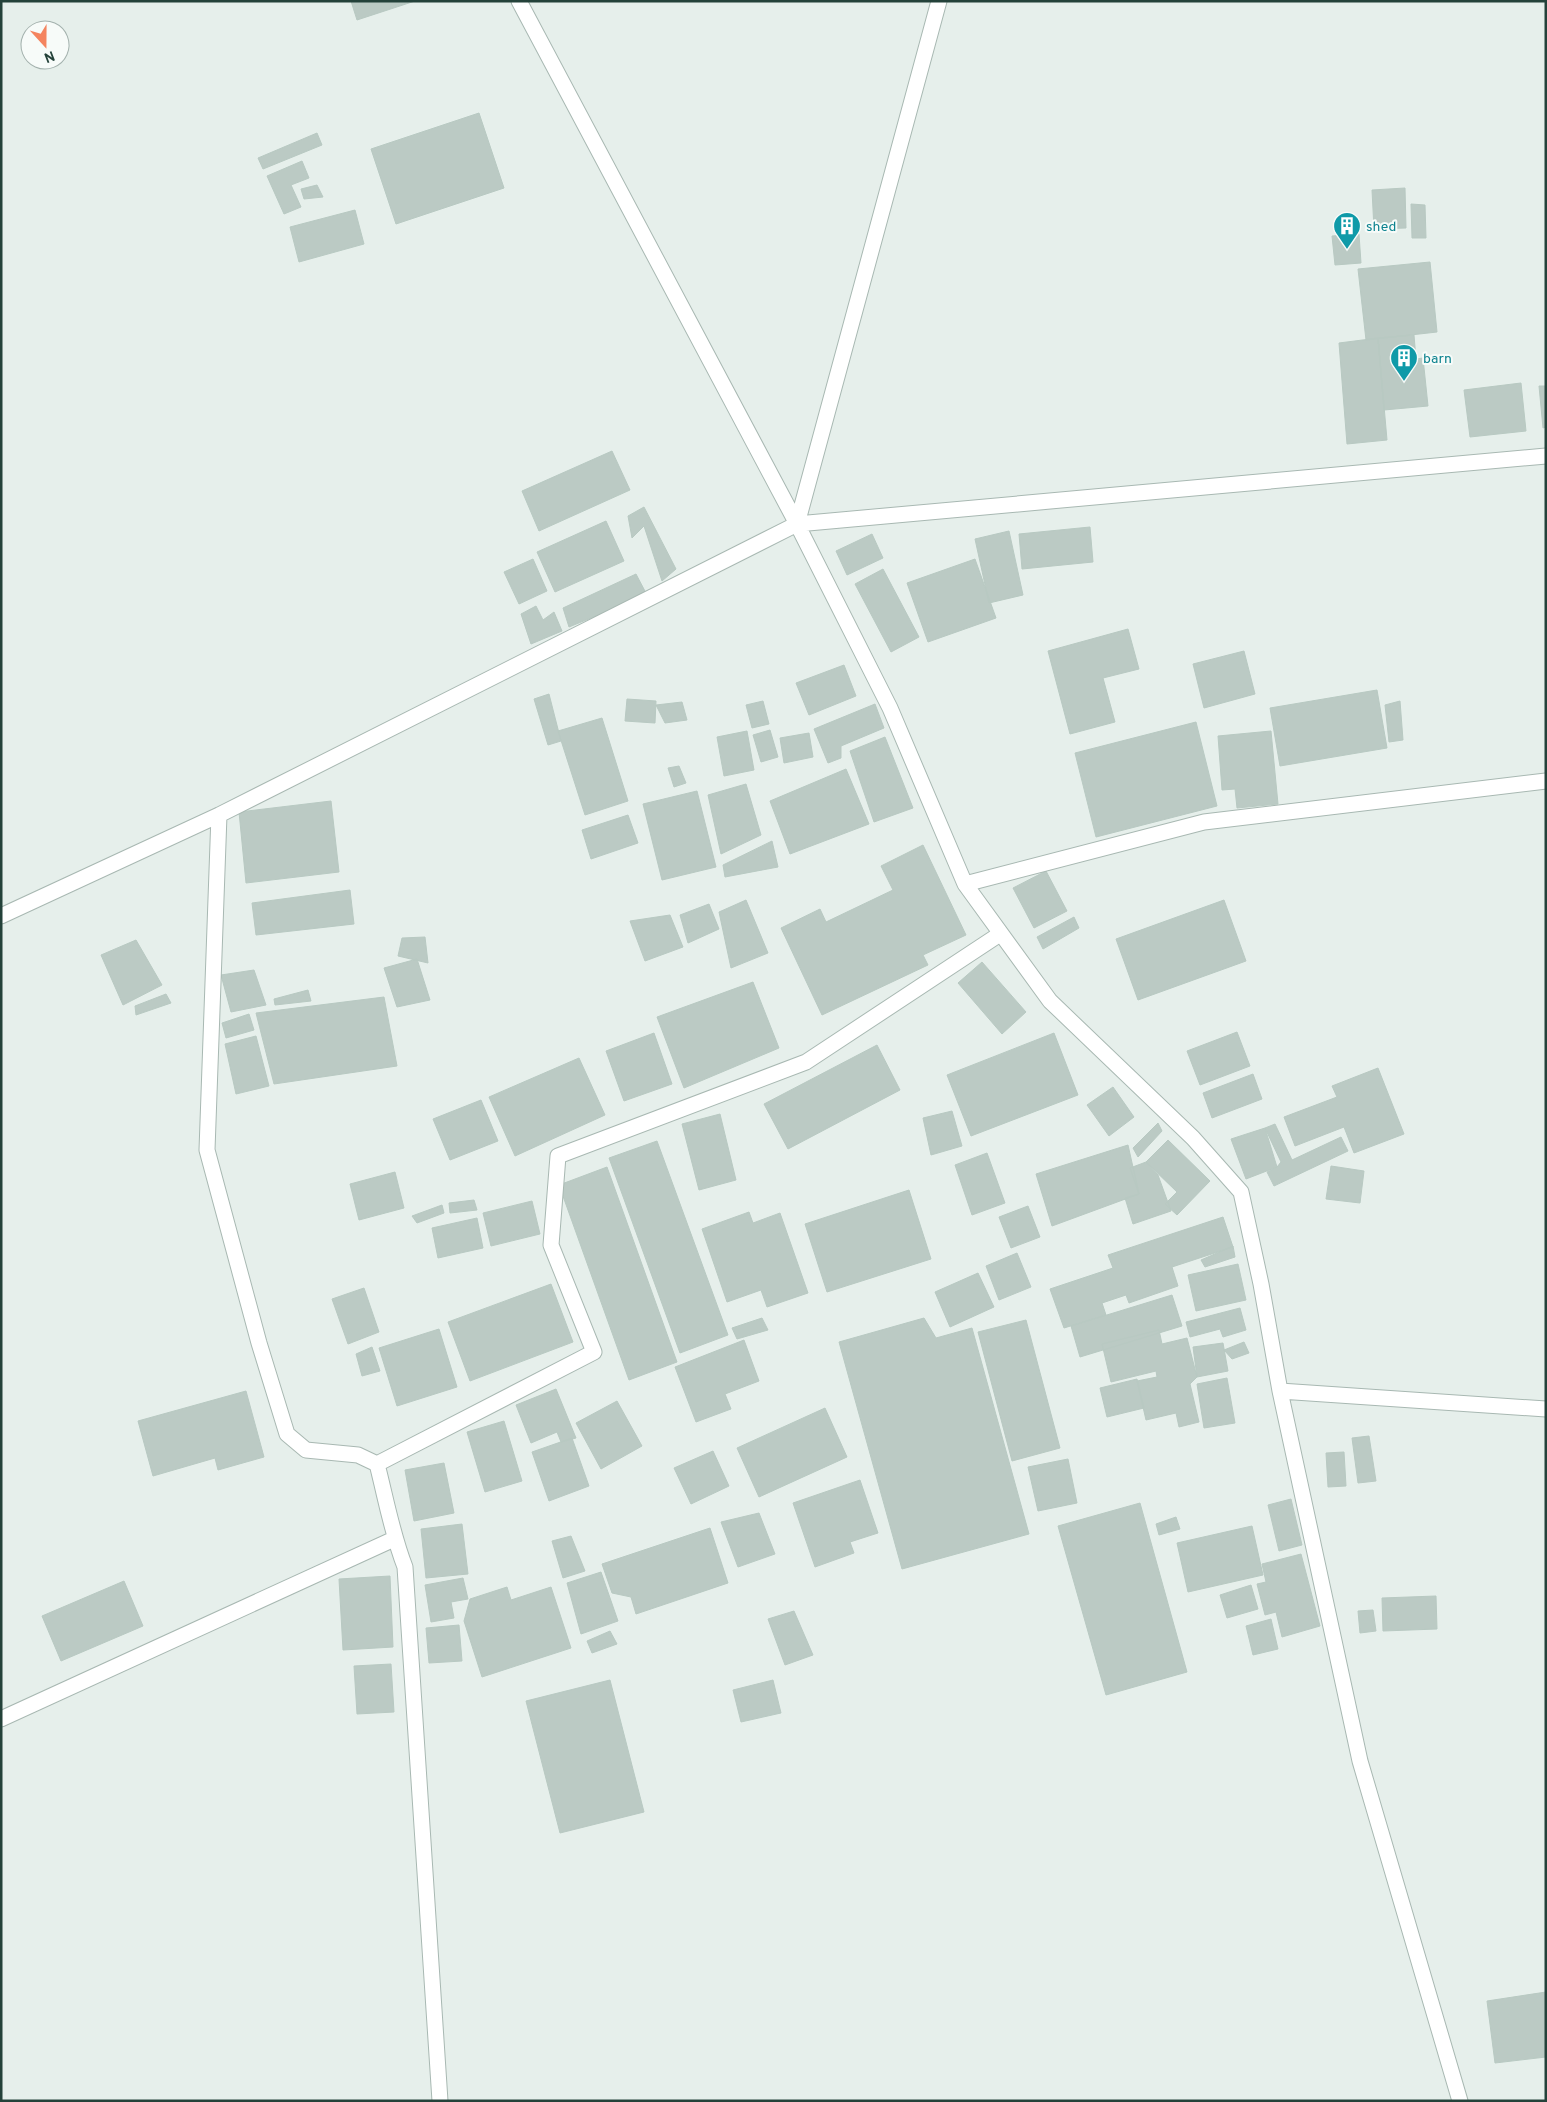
<svg xmlns="http://www.w3.org/2000/svg" width="1547" height="2102" viewBox="0 0 1547 2102" font-family="Overpass,sans-serif">
<style>
.building{fill:#bbcac4;stroke:#b8c9c2}
.lines{fill:none;stroke-linecap:round;stroke-linejoin:round}
.minor-casing{stroke:#a8b8b2;stroke-width:17}
.minor{stroke:#fff;stroke-width:15}
.labels{text-anchor:middle;stroke-width:4;stroke-linejoin:round;paint-order:stroke}
.culture-label{font-size:14px;fill:#0d838f;stroke:#f7fbf9;text-anchor:start}
</style>
<rect width="100%" height="100%" fill="#e6efeb"/>
<path class="building" d="M 351,1 L 415,1 L 357,20 Z
M 479,113 L 504,188 L 396,224 L 371,149 Z
M 317,133 L 322,145 L 263,169 L 258,158 Z
M 302,161 L 309,178 L 291,185 L 301,207 L 284,214 L 267,176 Z
M 317,185 L 323,197 L 304,199 L 301,189 Z
M 1405,188 L 1406,228 L 1374,229 L 1372,190 Z
M 1411,204 L 1425,205 L 1426,238 L 1412,238 Z
M 355,210 L 364,244 L 299,262 L 290,227 Z
M 1359,234 L 1361,263 L 1335,265 L 1332,236 Z
M 1430,262 L 1437,332 L 1366,340 L 1358,269 Z
M 1414,335 L 1416,359 L 1423,358 L 1428,406 L 1384,410 L 1378,338 Z
M 1378,338 L 1387,440 L 1347,444 L 1339,343 Z
M 1521,383 L 1526,431 L 1470,437 L 1464,390 Z
M 1539,386 L 1546,386 L 1546,427 L 1543,428 Z
M 612,451 L 630,490 L 539,531 L 522,491 Z
M 644,507 L 676,569 L 662,581 L 644,526 L 632,538 L 628,516 Z
M 606,521 L 624,561 L 555,592 L 537,552 Z
M 1090,527 L 1093,562 L 1022,569 L 1019,534 Z
M 1009,531 L 1023,595 L 989,603 L 975,539 Z
M 872,534 L 883,558 L 847,575 L 836,551 Z
M 533,559 L 547,591 L 519,604 L 504,572 Z
M 975,559 L 996,618 L 928,642 L 907,583 Z
M 883,569 L 919,637 L 891,652 L 855,584 Z
M 636,574 L 647,595 L 569,627 L 563,608 Z
M 536,606 L 543,620 L 554,612 L 562,631 L 531,644 L 521,614 Z
M 1128,629 L 1139,669 L 1103,678 L 1115,722 L 1070,734 L 1048,651 Z
M 1244,651 L 1255,694 L 1204,708 L 1193,664 Z
M 844,665 L 856,696 L 809,715 L 796,683 Z
M 1377,690 L 1387,748 L 1280,766 L 1270,708 Z
M 549,694 L 561,741 L 548,745 L 534,699 Z
M 627,699 L 656,701 L 655,723 L 625,721 Z
M 763,701 L 769,724 L 752,728 L 746,705 Z
M 1400,701 L 1403,740 L 1389,742 L 1385,705 Z
M 682,702 L 687,720 L 665,723 L 656,705 Z
M 875,704 L 884,728 L 841,746 L 841,758 L 828,763 L 814,729 Z
M 602,718 L 628,801 L 585,815 L 558,731 Z
M 1196,722 L 1217,806 L 1096,837 L 1075,753 Z
M 770,730 L 778,757 L 761,762 L 753,735 Z
M 747,731 L 754,770 L 724,776 L 717,737 Z
M 1271,731 L 1278,804 L 1237,808 L 1235,789 L 1222,790 L 1218,736 Z
M 809,733 L 813,757 L 784,763 L 780,738 Z
M 885,737 L 913,808 L 874,822 L 850,751 Z
M 679,766 L 686,783 L 674,787 L 668,768 Z
M 846,769 L 869,824 L 790,854 L 770,801 Z
M 746,784 L 761,835 L 721,854 L 708,795 Z
M 697,791 L 716,867 L 662,880 L 643,804 Z
M 331,801 L 339,872 L 246,883 L 239,812 Z
M 628,815 L 638,843 L 591,859 L 582,830 Z
M 772,841 L 778,867 L 725,877 L 723,865 Z
M 923,845 L 966,935 L 923,955 L 928,965 L 822,1015 L 781,928 L 820,909 L 826,922 L 893,890 L 881,866 Z
M 1046,871 L 1067,911 L 1034,928 L 1013,888 Z
M 350,890 L 354,924 L 256,935 L 252,903 Z
M 746,900 L 768,953 L 731,968 L 719,912 Z
M 1224,900 L 1246,961 L 1138,1000 L 1116,939 Z
M 709,904 L 719,929 L 688,943 L 680,915 Z
M 670,915 L 683,947 L 645,961 L 630,921 Z
M 1074,917 L 1079,928 L 1043,949 L 1037,937 Z
M 425,937 L 428,963 L 398,956 L 402,938 Z
M 136,940 L 162,985 L 123,1005 L 101,955 Z
M 417,959 L 430,1000 L 397,1007 L 384,968 Z
M 982,962 L 1026,1012 L 1002,1034 L 958,983 Z
M 254,970 L 266,1005 L 231,1012 L 221,975 Z
M 753,982 L 779,1048 L 684,1088 L 657,1017 Z
M 308,990 L 311,1001 L 275,1005 L 274,999 Z
M 166,994 L 171,1003 L 136,1015 L 135,1006 Z
M 384,997 L 397,1066 L 274,1084 L 256,1013 Z
M 249,1014 L 254,1030 L 226,1038 L 222,1023 Z
M 1237,1032 L 1250,1066 L 1200,1085 L 1187,1051 Z
M 654,1033 L 672,1084 L 624,1101 L 606,1051 Z
M 1054,1033 L 1078,1095 L 971,1136 L 947,1075 Z
M 256,1036 L 269,1086 L 236,1094 L 225,1044 Z
M 877,1045 L 900,1090 L 788,1149 L 764,1104 Z
M 579,1058 L 605,1115 L 515,1156 L 489,1097 Z
M 1378,1068 L 1404,1134 L 1354,1153 L 1344,1127 L 1295,1146 L 1284,1117 L 1337,1097 L 1332,1086 Z
M 1253,1074 L 1262,1099 L 1212,1118 L 1203,1093 Z
M 1113,1087 L 1134,1117 L 1109,1136 L 1087,1105 Z
M 481,1100 L 498,1141 L 450,1160 L 433,1119 Z
M 952,1111 L 962,1146 L 931,1155 L 923,1118 Z
M 720,1114 L 736,1180 L 699,1190 L 682,1124 Z
M 1158,1123 L 1162,1131 L 1138,1157 L 1133,1148 Z
M 1275,1124 L 1292,1160 L 1341,1137 L 1348,1151 L 1274,1186 L 1267,1172 L 1277,1167 L 1281,1162 L 1265,1128 Z
M 1265,1128 L 1277,1167 L 1246,1179 L 1231,1139 Z
M 1168,1140 L 1210,1181 L 1177,1215 L 1165,1204 L 1177,1192 L 1146,1162 Z
M 657,1141 L 728,1335 L 680,1353 L 609,1158 Z
M 1128,1145 L 1139,1194 L 1052,1226 L 1036,1174 Z
M 987,1153 L 1005,1203 L 972,1215 L 955,1165 Z
M 1146,1162 L 1158,1175 L 1171,1211 L 1133,1224 L 1125,1198 L 1139,1194 L 1130,1168 Z
M 1331,1166 L 1364,1171 L 1360,1203 L 1326,1199 Z
M 607,1167 L 677,1362 L 629,1380 L 559,1185 Z
M 395,1172 L 404,1208 L 359,1220 L 350,1184 Z
M 909,1190 L 931,1259 L 827,1292 L 805,1224 Z
M 474,1200 L 477,1210 L 450,1213 L 449,1203 Z
M 532,1201 L 540,1234 L 491,1246 L 483,1213 Z
M 442,1205 L 444,1213 L 417,1223 L 412,1216 Z
M 1028,1206 L 1040,1237 L 1011,1248 L 999,1217 Z
M 749,1212 L 753,1223 L 780,1213 L 808,1293 L 767,1307 L 761,1290 L 727,1302 L 702,1229 Z
M 1223,1217 L 1233,1247 L 1172,1267 L 1178,1286 L 1129,1303 L 1126,1295 L 1102,1303 L 1106,1315 L 1064,1328 L 1050,1289 L 1113,1268 L 1108,1255 Z
M 477,1218 L 483,1248 L 438,1258 L 432,1228 Z
M 1233,1246 L 1235,1257 L 1205,1267 L 1201,1260 Z
M 1017,1253 L 1031,1287 L 999,1300 L 986,1266 Z
M 1238,1264 L 1246,1300 L 1196,1311 L 1188,1275 Z
M 978,1273 L 994,1307 L 950,1327 L 935,1292 Z
M 551,1284 L 573,1342 L 470,1381 L 448,1322 Z
M 364,1288 L 379,1332 L 348,1344 L 332,1299 Z
M 1172,1295 L 1182,1326 L 1080,1357 L 1071,1326 Z
M 1240,1308 L 1246,1330 L 1223,1337 L 1220,1329 L 1190,1337 L 1186,1322 Z
M 762,1318 L 768,1330 L 737,1339 L 732,1328 Z
M 924,1318 L 936,1338 L 972,1328 L 1029,1534 L 902,1569 L 839,1342 Z
M 1026,1320 L 1060,1448 L 1012,1461 L 978,1332 Z
M 439,1329 L 457,1387 L 397,1406 L 379,1348 Z
M 1159,1330 L 1162,1344 L 1187,1338 L 1197,1377 L 1190,1384 L 1199,1422 L 1179,1427 L 1176,1413 L 1146,1420 L 1137,1381 L 1157,1377 L 1156,1371 L 1111,1382 L 1102,1344 Z
M 744,1340 L 759,1381 L 725,1394 L 731,1409 L 696,1422 L 675,1367 Z
M 1244,1342 L 1249,1353 L 1232,1359 L 1224,1350 Z
M 1223,1343 L 1228,1371 L 1197,1377 L 1193,1347 Z
M 372,1347 L 380,1371 L 362,1376 L 356,1354 Z
M 1227,1378 L 1235,1423 L 1204,1428 L 1197,1384 Z
M 1137,1379 L 1144,1408 L 1107,1417 L 1100,1388 Z
M 556,1389 L 576,1438 L 561,1442 L 557,1432 L 531,1443 L 516,1405 Z
M 246,1391 L 264,1457 L 218,1470 L 215,1458 L 153,1476 L 138,1421 Z
M 617,1401 L 642,1446 L 601,1469 L 576,1423 Z
M 825,1408 L 847,1457 L 759,1497 L 737,1448 Z
M 504,1421 L 522,1481 L 485,1492 L 467,1432 Z
M 1369,1436 L 1376,1481 L 1358,1483 L 1352,1438 Z
M 572,1438 L 589,1486 L 549,1501 L 532,1452 Z
M 713,1451 L 729,1486 L 691,1504 L 674,1468 Z
M 1344,1452 L 1346,1486 L 1328,1487 L 1326,1453 Z
M 1068,1459 L 1077,1503 L 1038,1511 L 1028,1467 Z
M 444,1463 L 454,1513 L 414,1521 L 405,1470 Z
M 860,1480 L 878,1533 L 850,1542 L 854,1553 L 815,1567 L 793,1503 Z
M 1291,1499 L 1302,1545 L 1279,1551 L 1268,1505 Z
M 1140,1503 L 1187,1672 L 1106,1695 L 1058,1526 Z
M 759,1513 L 775,1554 L 738,1567 L 721,1522 Z
M 1176,1517 L 1180,1529 L 1159,1535 L 1156,1524 Z
M 462,1524 L 468,1574 L 426,1578 L 421,1529 Z
M 1252,1526 L 1263,1575 L 1188,1592 L 1177,1543 Z
M 710,1528 L 728,1583 L 636,1614 L 631,1597 L 612,1593 L 602,1564 Z
M 571,1536 L 585,1571 L 563,1578 L 552,1541 Z
M 1301,1554 L 1320,1626 L 1282,1637 L 1276,1612 L 1265,1615 L 1257,1584 L 1266,1582 L 1262,1564 Z
M 601,1572 L 618,1621 L 581,1634 L 567,1583 Z
M 390,1576 L 393,1647 L 343,1650 L 339,1579 Z
M 463,1578 L 468,1599 L 451,1602 L 454,1618 L 431,1622 L 425,1585 Z
M 124,1581 L 143,1626 L 61,1661 L 42,1616 Z
M 1251,1585 L 1258,1609 L 1227,1618 L 1220,1595 Z
M 507,1587 L 511,1600 L 551,1587 L 571,1648 L 482,1677 L 464,1621 L 470,1599 Z
M 1436,1596 L 1437,1629 L 1383,1631 L 1382,1598 Z
M 1373,1610 L 1376,1631 L 1360,1633 L 1358,1611 Z
M 794,1611 L 813,1655 L 785,1665 L 768,1619 Z
M 1271,1619 L 1278,1649 L 1253,1655 L 1246,1626 Z
M 459,1625 L 462,1661 L 429,1663 L 426,1628 Z
M 610,1631 L 617,1644 L 592,1653 L 587,1641 Z
M 391,1664 L 394,1712 L 357,1714 L 354,1666 Z
M 610,1680 L 644,1812 L 560,1833 L 526,1701 Z
M 773,1680 L 781,1713 L 741,1722 L 733,1690 Z
M 1546,1992 L 1546,2057 L 1495,2063 L 1487,2001 Z"/>
<g class="lines">
<defs>
<path id="minor" d="M 519,1 L 797,524 L 890,708 L 965,884 L 1050,1001 L 1193,1138 L 1241,1192 L 1261,1284 L 1280,1391 L 1360,1761 L 1460,2101
M 797,524 L 939,1
M 219,815 L 207,1150 L 259,1343 L 287,1434 L 306,1450 L 358,1455 L 377,1464 C 386,1499 392,1534 405,1567 L 440,2101
M 965,884 L 1204,822 L 1546,781
M 1,916 L 219,815 L 797,524 L 1546,456
M 1280,1391 L 1546,1409
M 377,1464 L 594,1352 L 551,1245 L 558,1156 L 806,1062 L 1000,934
M 1,1719 L 394,1539"/>
</defs>
<use href="#minor" class="minor-casing"/>
<use href="#minor" class="minor"/>
</g>
<defs>
<symbol id="building-pin" viewBox="-11 -11 22 30"><path d="M0 17L-7.5 6A9.5 9.5 0 1 1 7.5 6Z" fill="#0f9aa8" stroke="#f7fbf9"/><path d="M-4-6H4V6H1V3H-1V6H-4ZM-2.5-4.3h1.7v1.8h-1.7ZM.8-4.3h1.7v1.8H.8ZM-2.5-1h1.7V.8h-1.7ZM.8-1h1.7V.8H.8Z" fill="#fff"/></symbol>
</defs>
<g fill-rule="evenodd">
<use href="#building-pin" x="1331" y="210" width="32" height="43"/>
<use href="#building-pin" x="1388" y="342" width="32" height="43"/>
</g>
<g class="labels">
<g class="culture-label">
<text x="1366" y="231">shed</text>
<text x="1423" y="363">barn</text>
</g>
</g>
<rect width="1547" height="2102" fill="none" stroke="#24423a" stroke-width="5"/>
<g transform="translate(45 45) rotate(159)"><circle r="24" fill="#f7fbf9" stroke="#a3b1ad"/>
<path d="M0-4L9 19L0 12L-9 19Z" fill="#f4845f"/>
<text y="-8" font-size="14" font-weight="bold" text-anchor="middle" fill="#24423a">N</text>
</g>
</svg>
